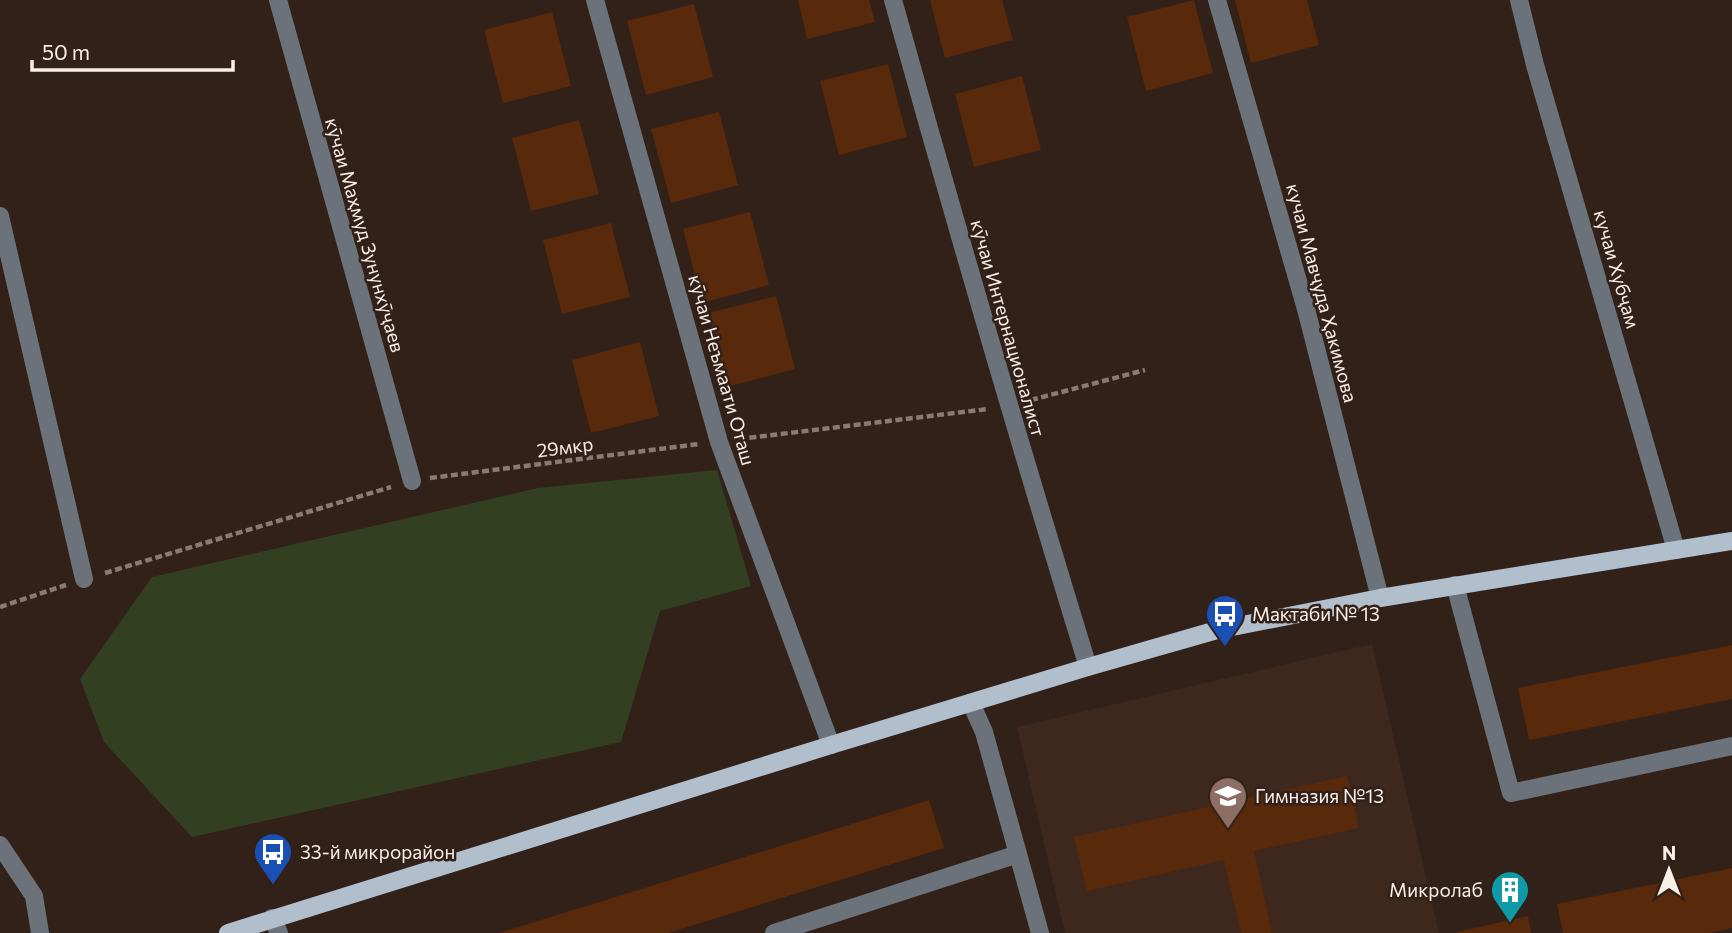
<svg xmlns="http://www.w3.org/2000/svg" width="1732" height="933" viewBox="0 0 1732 933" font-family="Commissioner,sans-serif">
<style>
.built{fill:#3e281d}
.green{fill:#333f21}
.building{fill:#58290a}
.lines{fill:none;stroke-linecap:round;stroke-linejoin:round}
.path{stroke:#897a73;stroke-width:4.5;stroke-dasharray:7 3.5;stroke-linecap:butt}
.minor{stroke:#6b7279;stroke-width:18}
.major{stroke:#b1bfcd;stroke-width:18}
.labels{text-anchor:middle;stroke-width:5;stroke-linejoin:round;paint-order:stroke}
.street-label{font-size:19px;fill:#faeee8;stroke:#322119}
.poi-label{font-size:19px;fill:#faeee8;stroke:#322119;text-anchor:start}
</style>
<rect width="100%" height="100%" fill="#322119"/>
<path class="built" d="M 1372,644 L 1439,933 L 1065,933 L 1017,727 Z"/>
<path class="green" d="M 717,470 L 751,586 L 660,611 L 621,742 L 192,837 L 104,742 L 80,679 L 152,577 L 538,488 Z"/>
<path class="building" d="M 798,0 L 869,0 L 875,22 L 807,39 Z
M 930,0 L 1002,0 L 1013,40 L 945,58 Z
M 1194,0 L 1213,73 L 1146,91 L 1127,17 Z
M 1235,0 L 1307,0 L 1319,45 L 1251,63 Z
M 694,4 L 713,77 L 646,95 L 627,21 Z
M 552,12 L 571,86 L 503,103 L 484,30 Z
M 888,64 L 907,137 L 839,155 L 820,81 Z
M 1022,76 L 1041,150 L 974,167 L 955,94 Z
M 719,112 L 738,185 L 671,203 L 651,129 Z
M 579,120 L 599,194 L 531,211 L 512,138 Z
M 750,212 L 769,285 L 702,303 L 683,229 Z
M 611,223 L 630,297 L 562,314 L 543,240 Z
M 776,296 L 795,369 L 727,387 L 708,313 Z
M 640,342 L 659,416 L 591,433 L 572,360 Z
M 1732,645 L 1732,699 L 1529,740 L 1518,688 Z
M 1347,776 L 1359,828 L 1254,851 L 1272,933 L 1241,933 L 1224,860 L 1087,891 L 1074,837 Z
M 929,800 L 944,848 L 668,933 L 499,933 Z
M 1732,868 L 1732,928 L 1710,933 L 1563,933 L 1557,904 Z
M 1528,916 L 1531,933 L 1458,933 L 1457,932 Z"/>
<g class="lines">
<path class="path" d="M 1031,400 L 1145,370
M 739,439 L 988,409
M 430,478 L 699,444
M 105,573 L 391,487
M 0,607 L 66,585"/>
<path class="minor" d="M 278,0 L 412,481
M 595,0 L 719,442 L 831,745
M 893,0 C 955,223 1020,445 1088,667
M 1217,0 L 1306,309 L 1380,598
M 1519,0 L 1535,65 L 1676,550
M 0,216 L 84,579
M 1455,585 L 1511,793 L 1732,746
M 971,703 L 984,732 L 1040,933
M 0,845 L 34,896 L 40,933
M 272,918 L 279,933
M 774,933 L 1018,854"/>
<path class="major" d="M 228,933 L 831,745 L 1088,667 L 1217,630 L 1380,598 L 1732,541"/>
</g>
<defs>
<symbol id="bus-pin" viewBox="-11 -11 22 30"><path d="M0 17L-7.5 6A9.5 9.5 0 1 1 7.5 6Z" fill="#1a4fb4" stroke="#322119"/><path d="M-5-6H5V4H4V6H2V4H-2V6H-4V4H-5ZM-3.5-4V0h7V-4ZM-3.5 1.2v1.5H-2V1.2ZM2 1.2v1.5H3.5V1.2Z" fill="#fff"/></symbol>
<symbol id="school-pin" viewBox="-11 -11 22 30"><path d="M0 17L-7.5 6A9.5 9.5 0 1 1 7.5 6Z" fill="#8d6e63" stroke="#322119"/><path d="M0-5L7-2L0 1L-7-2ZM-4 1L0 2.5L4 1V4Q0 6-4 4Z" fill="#fff"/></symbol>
<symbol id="building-pin" viewBox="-11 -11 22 30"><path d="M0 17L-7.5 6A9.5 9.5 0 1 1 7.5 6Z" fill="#0f9aa8" stroke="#322119"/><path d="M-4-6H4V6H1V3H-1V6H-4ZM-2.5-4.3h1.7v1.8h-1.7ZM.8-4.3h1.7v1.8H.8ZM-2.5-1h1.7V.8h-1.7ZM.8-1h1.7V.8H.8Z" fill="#fff"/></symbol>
</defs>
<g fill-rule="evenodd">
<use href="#bus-pin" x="1203" y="592" width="44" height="60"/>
<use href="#school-pin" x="1206" y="774" width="44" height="60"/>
<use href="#bus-pin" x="251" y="830" width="44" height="60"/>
<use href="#building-pin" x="1488" y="868" width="44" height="60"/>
</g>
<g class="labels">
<g class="street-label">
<text transform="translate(365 235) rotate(74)" y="7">кӯчаи Маҳмуд Зунунхӯҷаев</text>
<text transform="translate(1617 269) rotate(74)" y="7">кучаи Хубҷам</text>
<text transform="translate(1322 293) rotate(75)" y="7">кучаи Мавҷуда Ҳакимова</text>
<text transform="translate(1008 328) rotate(74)" y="7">кӯчаи Интернационалист</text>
<text transform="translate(722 370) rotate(74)" y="7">кӯчаи Неъмаати Оташ</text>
<text transform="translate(565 447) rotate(-7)" y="7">29мкр</text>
</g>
<g class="poi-label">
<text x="1252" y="621">Мактаби № 13</text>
<text x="1255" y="803">Гимназия №13</text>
<text x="300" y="859">33-й микрорайон</text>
<text x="1483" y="897" text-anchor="end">Микролаб</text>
</g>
</g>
<g transform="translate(1669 870)" stroke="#322119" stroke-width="5" paint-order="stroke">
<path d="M0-5L12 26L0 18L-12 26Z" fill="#faeee8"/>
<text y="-10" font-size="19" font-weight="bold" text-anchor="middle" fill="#faeee8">N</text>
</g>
<path d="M32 60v10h201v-10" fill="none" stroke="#faeee8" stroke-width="3.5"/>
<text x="42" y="60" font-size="21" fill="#faeee8" stroke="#322119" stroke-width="5" paint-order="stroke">50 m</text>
</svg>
